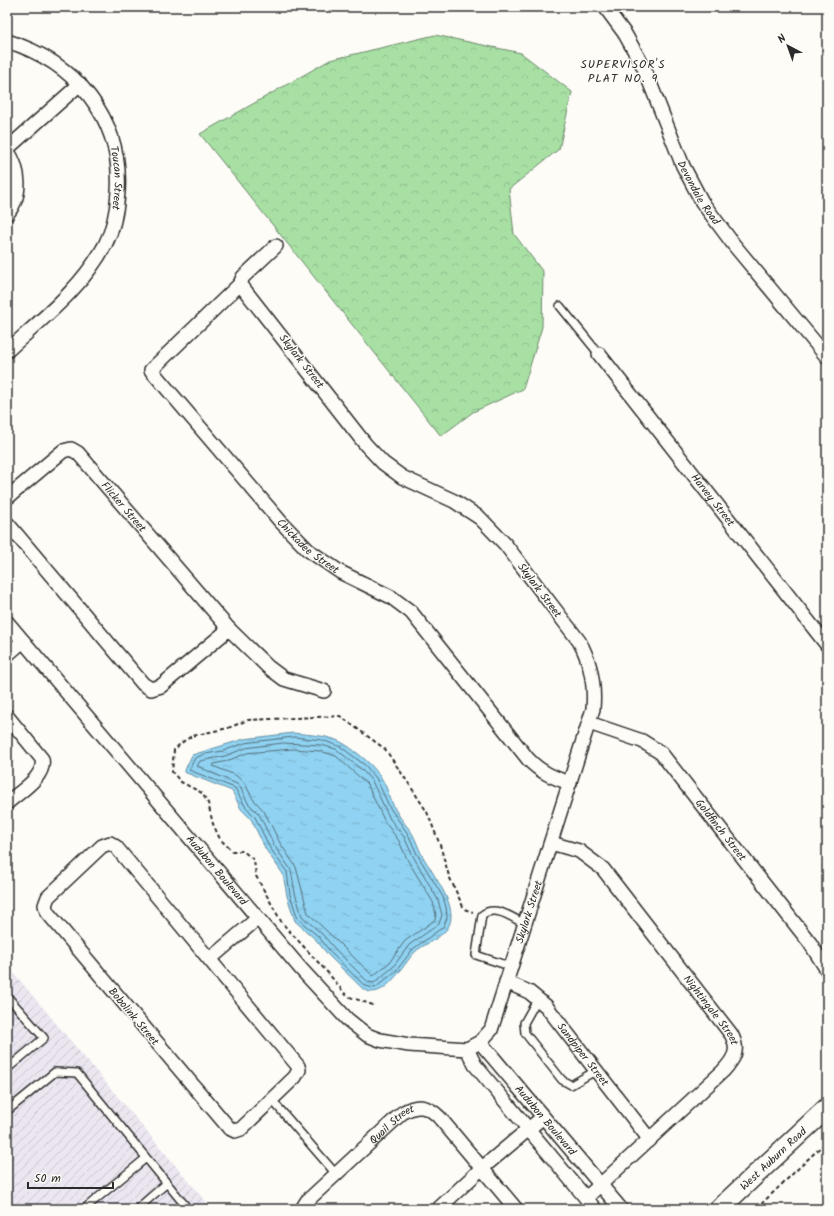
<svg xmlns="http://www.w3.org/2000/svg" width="834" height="1216" viewBox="0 0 834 1216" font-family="Kalam,sans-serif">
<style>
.industrial{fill:url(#industrial-furrows)}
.forest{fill:url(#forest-crowns);stroke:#6a8668}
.water{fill:url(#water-ripples);stroke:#678fa2}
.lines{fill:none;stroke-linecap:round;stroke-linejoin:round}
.shore{stroke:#536e7a;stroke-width:1}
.service-casing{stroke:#2b2b2b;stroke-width:10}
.minor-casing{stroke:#2b2b2b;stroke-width:16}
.secondary-casing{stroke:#2b2b2b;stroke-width:22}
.path{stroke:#2b2b2b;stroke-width:2;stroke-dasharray:4 3;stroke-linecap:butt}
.service{stroke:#fdfcf7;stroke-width:7}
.minor{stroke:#fdfcf7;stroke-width:13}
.secondary{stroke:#fdfcf7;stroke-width:19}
.labels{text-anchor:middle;stroke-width:3;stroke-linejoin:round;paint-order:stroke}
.street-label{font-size:11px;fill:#2b2b2b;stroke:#fdfcf7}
.neighbourhood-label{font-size:12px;letter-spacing:1px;fill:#2b2b2b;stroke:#fdfcf7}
</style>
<defs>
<pattern id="industrial-furrows" width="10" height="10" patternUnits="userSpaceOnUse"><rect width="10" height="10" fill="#ece6f1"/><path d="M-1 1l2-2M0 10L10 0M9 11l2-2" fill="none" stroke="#cbc5cf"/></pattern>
<pattern id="forest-crowns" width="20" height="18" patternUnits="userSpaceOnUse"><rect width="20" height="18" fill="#a8e0a4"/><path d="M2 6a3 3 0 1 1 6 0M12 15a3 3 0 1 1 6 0" fill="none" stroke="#91c08d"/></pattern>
<pattern id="water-ripples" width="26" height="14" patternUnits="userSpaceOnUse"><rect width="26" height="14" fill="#8fd2f1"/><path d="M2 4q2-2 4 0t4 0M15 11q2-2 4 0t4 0" fill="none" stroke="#7cb4cf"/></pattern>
</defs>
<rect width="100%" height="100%" fill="#fdfcf7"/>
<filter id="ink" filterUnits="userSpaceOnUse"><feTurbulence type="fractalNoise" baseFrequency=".025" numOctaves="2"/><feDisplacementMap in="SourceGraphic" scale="8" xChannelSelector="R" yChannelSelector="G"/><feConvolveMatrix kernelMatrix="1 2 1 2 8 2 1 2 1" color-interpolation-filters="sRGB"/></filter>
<g filter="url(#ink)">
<path class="industrial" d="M 7,965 L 212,1209 L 7,1209 Z"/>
<path class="forest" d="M 435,35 L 521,53 L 572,92 L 559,149 L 509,189 L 514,234 L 543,272 L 542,327 L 523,389 L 473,412 L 441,436 L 200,134 L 330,60 Z"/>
<path class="water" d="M 293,733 C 310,735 332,735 346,745 C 358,753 372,764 380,776 C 388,787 390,802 398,814 C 402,821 408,827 412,833 C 416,840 418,847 421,853 C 430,870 451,897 451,915 C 452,936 427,941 415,952 C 403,964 384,1003 363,989 L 329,956 L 316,940 L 295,921 L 287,896 L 283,874 L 266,850 L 251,819 L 241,809 L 232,791 L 184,772 L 192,755 L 244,739 Z"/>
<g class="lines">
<path class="shore" d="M 294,737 L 322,740 L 341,747 L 366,766 L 376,778 L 390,808 L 408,834 L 417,854 L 443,897 L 446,907 L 447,918 L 443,927 L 413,949 L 396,971 L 375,988 L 365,986 L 332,954 L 319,937 L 298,919 L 290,895 L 287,872 L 270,848 L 255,817 L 245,806 L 235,788 L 189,770 L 195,758 L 205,754 L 223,751 L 245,743 Z
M 283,743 L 321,745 L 336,749 L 362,770 L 372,781 L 390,819 L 404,837 L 413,856 L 438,900 L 442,915 L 439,924 L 409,945 L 393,967 L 374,983 L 368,982 L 336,950 L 322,934 L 302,916 L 295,893 L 291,870 L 274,845 L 259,814 L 248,803 L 239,785 L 197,766 L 200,761 L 225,756 L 246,748 Z
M 293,749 L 320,751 L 336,756 L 367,784 L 385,822 L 399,841 L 407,859 L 433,902 L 436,915 L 435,920 L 405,941 L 389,963 L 373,976 L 308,913 L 296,867 L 280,843 L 264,811 L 253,799 L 244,782 L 235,775 L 213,766 L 214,764 L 227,761 L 247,753 Z"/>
<defs>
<path id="service" d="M 560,306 L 599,354
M 512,967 L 476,955 L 482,915 C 495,904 513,918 526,925
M 7,996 L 44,1038 L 7,1069
M 538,998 L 524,1023 L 525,1033 L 562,1080 L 571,1085 L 597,1070
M 272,1100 L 336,1174
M 7,1111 L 55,1072 L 77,1073 L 188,1209
M 84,1209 L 146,1158
M 137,1209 L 167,1183"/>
<g id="minor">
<path id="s1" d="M 605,7 L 625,34 L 644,68 L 683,166 L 702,202 L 734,245 L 827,357"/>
<path id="s2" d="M 7,41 C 75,62 123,118 118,192 C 117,210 114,228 105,245 C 82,288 43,318 7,351"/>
<path d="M 7,149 L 80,84"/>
<path d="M 7,150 C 20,169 23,195 7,214"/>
<path id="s3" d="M 276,246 L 243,277 L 240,284 L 151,370 L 280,521 L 308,550 L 340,572 L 391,597 L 411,612 L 528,759 C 540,772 554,778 570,783"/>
<path id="s4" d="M 599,354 L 827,645"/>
<path id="s5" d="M 7,498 L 63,451 L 71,449 L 78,453 L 229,629 L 268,667 L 284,679 L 324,691"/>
<path d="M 7,523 L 143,684 L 151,689 L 161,686 L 229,629"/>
<path id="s6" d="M 7,622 L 301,969 L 347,1019 L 367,1035 L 380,1040 L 409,1045 L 467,1049 L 480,1042 L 491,1030 L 593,709 C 595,685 591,662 579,641 L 505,544 L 480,518 L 454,501 L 402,477 L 383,463 L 366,445 L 240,284"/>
<path d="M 7,655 L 23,641"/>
<path d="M 7,716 L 42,759 C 46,777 19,792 7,803"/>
<path id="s7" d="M 589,723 L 642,741 L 661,753 L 810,943 L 827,970"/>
<path d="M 110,843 L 116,847 L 298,1066 L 299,1070 L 295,1077 L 241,1129 L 235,1131 L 229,1128 L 47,912 L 45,905 L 48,897 L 102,846 Z"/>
<path id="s8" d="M 551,843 L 579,851 L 603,869 L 731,1034 C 740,1050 734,1059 723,1071 L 586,1198"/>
<path d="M 210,959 L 258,918"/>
<path id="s9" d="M 506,982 L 529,992 L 546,1006 L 650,1140"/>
<path id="s10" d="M 480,1042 L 621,1209"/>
<path d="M 467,1049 L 475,1065 L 595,1209"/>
<path id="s11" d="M 302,1209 L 307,1201 L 402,1113 C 417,1104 427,1105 439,1117 L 516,1209"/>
<path d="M 438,1209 L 481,1169 L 543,1117"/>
</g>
<g id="secondary">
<path id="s12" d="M 719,1209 L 827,1108"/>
</g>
</defs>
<use href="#service" class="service-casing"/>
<use href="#minor" class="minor-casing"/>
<use href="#secondary" class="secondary-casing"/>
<path class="path" d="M 373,1005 L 347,996 L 328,973 L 282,923 L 256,876 L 254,860 L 243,851 L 232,851 L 220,839 L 213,824 L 208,803 L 202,793 L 181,782 L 172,772 L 174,750 L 181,743 L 192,736 L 228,728 L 248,720 L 340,716 L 385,749 L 409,784 L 427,812 L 440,845 L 449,876 L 464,909 L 473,912
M 756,1209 L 827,1141"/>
<use href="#service" class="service"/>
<use href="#minor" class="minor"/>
<use href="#secondary" class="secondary"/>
</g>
</g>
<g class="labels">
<g class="street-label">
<text dy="4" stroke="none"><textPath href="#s2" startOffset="189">Toucan Street</textPath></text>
<text dy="4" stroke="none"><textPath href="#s1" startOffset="209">Devondale Road</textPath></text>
<text transform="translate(302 361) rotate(52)" y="4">Skylark Street</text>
<text dy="4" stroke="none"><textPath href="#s4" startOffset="185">Harvey Street</textPath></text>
<text dy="4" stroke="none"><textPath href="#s5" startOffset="160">Flicker Street</textPath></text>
<text dy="4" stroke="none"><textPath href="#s3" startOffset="413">Chickadee Street</textPath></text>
<text transform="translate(540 590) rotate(53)" y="4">Skylark Street</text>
<text dy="4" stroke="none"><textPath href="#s7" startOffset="176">Goldfinch Street</textPath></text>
<text dy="4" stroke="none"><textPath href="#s6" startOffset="325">Audubon Boulevard</textPath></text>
<text dy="4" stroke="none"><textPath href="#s6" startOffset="805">Skylark Street</textPath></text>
<text dy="4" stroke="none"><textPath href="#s8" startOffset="237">Nightingale Street</textPath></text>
<text transform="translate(134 1016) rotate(50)" y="4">Bobolink Street</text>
<text dy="4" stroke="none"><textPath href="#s9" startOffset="108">Sandpiper Street</textPath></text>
<text dy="4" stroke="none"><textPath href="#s10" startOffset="102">Audubon Boulevard</textPath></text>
<text dy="4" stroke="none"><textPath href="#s11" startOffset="124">Quail Street</textPath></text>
<text dy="4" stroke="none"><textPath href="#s12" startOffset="74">West Auburn Road</textPath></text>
</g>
<g class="neighbourhood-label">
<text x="623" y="68">SUPERVISOR'S<tspan x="623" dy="14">PLAT NO. 9</tspan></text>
</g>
</g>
<rect width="834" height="1216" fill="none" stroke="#fdfcf7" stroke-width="24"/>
<rect x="12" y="12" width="810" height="1192" fill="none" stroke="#2b2b2b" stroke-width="1.5" filter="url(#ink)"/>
<g transform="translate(788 46) rotate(319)" stroke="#fdfcf7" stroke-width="3" paint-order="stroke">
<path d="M0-3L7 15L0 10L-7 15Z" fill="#2b2b2b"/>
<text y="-6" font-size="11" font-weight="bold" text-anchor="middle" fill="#2b2b2b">N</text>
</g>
<path d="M28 1182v6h85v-6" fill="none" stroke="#2b2b2b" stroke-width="2"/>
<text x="34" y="1182" font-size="12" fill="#2b2b2b" stroke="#fdfcf7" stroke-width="3" paint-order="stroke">50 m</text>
</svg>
